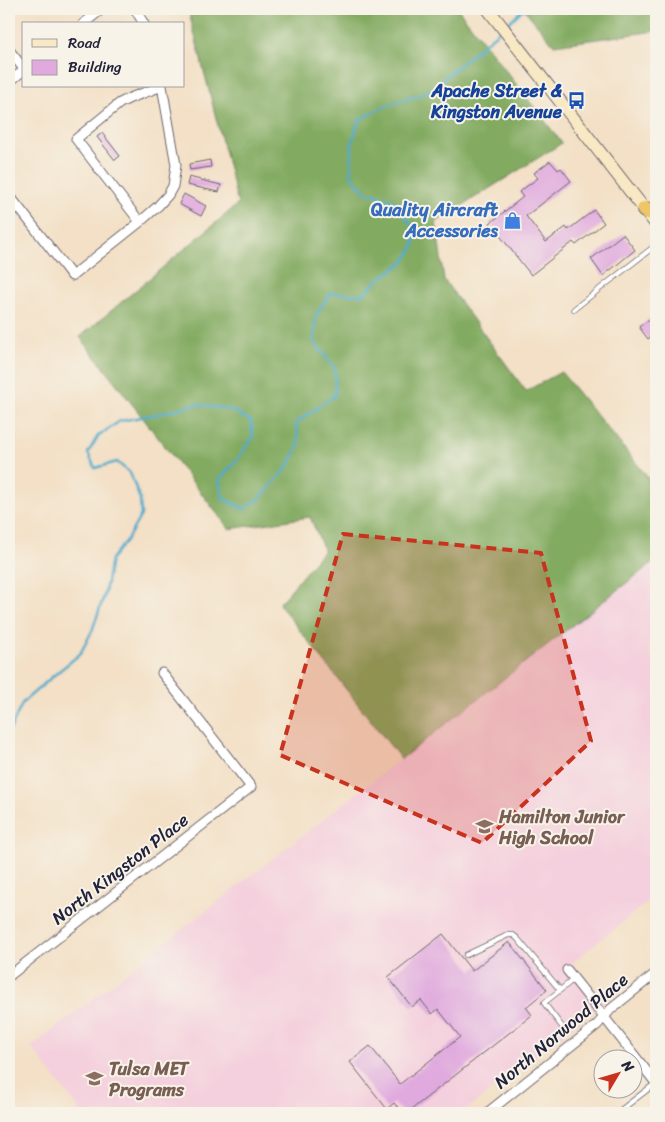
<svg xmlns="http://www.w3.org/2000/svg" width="665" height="1122" viewBox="0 0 665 1122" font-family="Sriracha,sans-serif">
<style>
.built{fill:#f4cfdd}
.forest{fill:#82aa60;stroke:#52664e}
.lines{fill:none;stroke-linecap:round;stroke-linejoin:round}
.stream{stroke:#4faacc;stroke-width:2.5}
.building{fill:#e0aade}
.lane-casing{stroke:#6b646c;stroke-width:6}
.street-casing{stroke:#6b646c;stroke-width:11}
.secondary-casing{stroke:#6b646c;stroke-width:14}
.highway-casing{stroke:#6b646c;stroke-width:18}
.lane{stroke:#fff;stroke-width:4.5}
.street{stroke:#fff;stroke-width:9}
.secondary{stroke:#f8e8c3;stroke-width:12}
.highway{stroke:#eec569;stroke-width:16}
.marked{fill:#c8321e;fill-opacity:0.2;stroke:#c8321e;stroke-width:4;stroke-dasharray:10 6;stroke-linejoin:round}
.labels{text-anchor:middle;stroke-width:4;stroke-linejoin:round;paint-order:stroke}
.transit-label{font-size:18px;font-weight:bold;fill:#164399;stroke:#f7f3e8;text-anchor:end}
.shop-label{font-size:18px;font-weight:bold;fill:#366cbe;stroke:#f7f3e8;text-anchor:end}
.education-label{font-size:18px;font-weight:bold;fill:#785e54;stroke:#f7f3e8;text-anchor:start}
.street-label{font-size:18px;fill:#22223b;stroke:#f7f3e8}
</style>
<rect width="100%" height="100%" fill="#f7f3e8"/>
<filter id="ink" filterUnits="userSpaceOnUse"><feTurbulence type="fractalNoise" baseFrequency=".02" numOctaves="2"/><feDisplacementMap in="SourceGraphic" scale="10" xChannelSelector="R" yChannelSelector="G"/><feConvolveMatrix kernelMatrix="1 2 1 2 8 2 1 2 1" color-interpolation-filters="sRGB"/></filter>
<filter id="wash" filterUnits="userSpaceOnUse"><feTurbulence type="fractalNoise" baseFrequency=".0096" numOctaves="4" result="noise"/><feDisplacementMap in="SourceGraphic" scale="20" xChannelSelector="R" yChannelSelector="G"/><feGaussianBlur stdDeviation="1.12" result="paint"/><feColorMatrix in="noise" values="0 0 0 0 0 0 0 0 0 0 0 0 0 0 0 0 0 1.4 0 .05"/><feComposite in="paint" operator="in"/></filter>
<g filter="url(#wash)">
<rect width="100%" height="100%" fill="#f3e0c6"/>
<path class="built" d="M 656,560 L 656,634 L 654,636 L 648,649 L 656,672 L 656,895 L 572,963 L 604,1003 L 462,1113 L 77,1113 L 80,1110 L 31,1047 Z"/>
<path class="forest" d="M 188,9 L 458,9 L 562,143 L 436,222 L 444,280 L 526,391 L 561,372 L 656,487 L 656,560 L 401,759 L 279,604 L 324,550 L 310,517 L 229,529 L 80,337 L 238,204 Z
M 524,9 L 656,9 L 656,31 L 554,45 Z"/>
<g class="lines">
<path class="stream" d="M 505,26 L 522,10 L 529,9
M 9,732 L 23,702 L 59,671 L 80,654 L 92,631 L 105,593 L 111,559 L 128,538 L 141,515 L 140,499 L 130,473 L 117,462 L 95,468 L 88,453 L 98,436 L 120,421 L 158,414 L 196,404 L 231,410 L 251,421 L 253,437 L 235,463 L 219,479 L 223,499 L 244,509 L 258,500 L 287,468 L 299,445 L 296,423 L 335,395 L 335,368 L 314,342 L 316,315 L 331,293 L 362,295 L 379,279 L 404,262 L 414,246 L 414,228 L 391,199 L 365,192 L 351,175 L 352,143 L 359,120 L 383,107 L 428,92 L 499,31"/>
</g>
<g id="blocks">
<path class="building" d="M 102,133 L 120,156 L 115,160 L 97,137 Z
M 210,160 L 211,167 L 190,170 L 189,164 Z
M 550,161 L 558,170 L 561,168 L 571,181 L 526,216 L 546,242 L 566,227 L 568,230 L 594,210 L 604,223 L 576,245 L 573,242 L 531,275 L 490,223 L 523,197 L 519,192 L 538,178 L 534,173 Z
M 189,177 L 221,185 L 219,192 L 187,185 Z
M 184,194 L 206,206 L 201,216 L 179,204 Z
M 623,234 L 635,250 L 603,276 L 591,259 Z
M 656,314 L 656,332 L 648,339 L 639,327 Z
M 443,934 L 472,971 L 509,942 L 547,990 L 526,1007 L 532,1015 L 407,1113 L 403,1113 L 394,1103 L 387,1109 L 350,1062 L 370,1046 L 400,1084 L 460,1037 L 438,1009 L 432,1014 L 421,1000 L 412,1007 L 388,977 Z"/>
</g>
</g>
<g filter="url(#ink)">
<use href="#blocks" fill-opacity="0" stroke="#6b646c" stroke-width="1"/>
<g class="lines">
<defs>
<path id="lane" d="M 574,309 L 656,245
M 466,955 L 508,935 L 513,935 L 517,938 L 560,990
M 566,1032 L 544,1003 L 574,979
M 617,1113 L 656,1083"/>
<path id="street" d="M 135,9 L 144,24
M 83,24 L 102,9
M 9,50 L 24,69
M 9,82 L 24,70
M 9,195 L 72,276 L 140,222 L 158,206 L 168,195 L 173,186 L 176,165 L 162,86 L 130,98 L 120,103 L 76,139 L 140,222
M 567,970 L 656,1083
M 9,976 L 251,787 L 162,673
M 487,1113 L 597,1025 L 611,1009 L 656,973"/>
<path id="secondary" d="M 488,9 L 656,224"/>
<path id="highway" d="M 645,210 L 656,213"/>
</defs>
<use href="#lane" class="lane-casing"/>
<use href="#street" class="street-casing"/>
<use href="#secondary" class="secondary-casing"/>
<use href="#highway" class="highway-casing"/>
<use href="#lane" class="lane"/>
<use href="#street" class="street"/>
<use href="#secondary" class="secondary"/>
<use href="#highway" class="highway"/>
</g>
</g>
<path class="marked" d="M 343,534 L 541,553 L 591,741 L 482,843 L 280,755 Z"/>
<defs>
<symbol id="bus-bare" viewBox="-9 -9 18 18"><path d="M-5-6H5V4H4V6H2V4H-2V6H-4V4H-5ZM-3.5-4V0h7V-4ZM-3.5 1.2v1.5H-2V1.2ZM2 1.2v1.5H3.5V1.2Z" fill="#1a4fb4" stroke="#f7f3e8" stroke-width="2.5" paint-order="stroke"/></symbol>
<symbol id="shop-bare" viewBox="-9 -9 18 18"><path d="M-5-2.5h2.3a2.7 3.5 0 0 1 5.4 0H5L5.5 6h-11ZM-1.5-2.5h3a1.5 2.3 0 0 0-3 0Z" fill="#3f7fe0" stroke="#f7f3e8" stroke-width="2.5" paint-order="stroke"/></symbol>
<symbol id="school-bare" viewBox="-9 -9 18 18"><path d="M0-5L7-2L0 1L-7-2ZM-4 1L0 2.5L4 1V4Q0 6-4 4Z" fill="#8d6e63" stroke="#f7f3e8" stroke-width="2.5" paint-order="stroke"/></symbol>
</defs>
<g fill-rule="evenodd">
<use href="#bus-bare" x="564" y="88" width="25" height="25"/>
<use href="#shop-bare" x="500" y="208" width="25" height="25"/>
<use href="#school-bare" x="472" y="814" width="25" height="25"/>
<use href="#school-bare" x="82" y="1066" width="25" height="25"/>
</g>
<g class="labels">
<g class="transit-label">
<text x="562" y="97">Apache Street &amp;<tspan x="562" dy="21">Kingston Avenue</tspan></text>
</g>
<g class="shop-label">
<text x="498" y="216">Quality Aircraft<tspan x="498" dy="21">Accessories</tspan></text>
</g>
<g class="education-label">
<text x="499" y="823">Hamilton Junior<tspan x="499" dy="21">High School</tspan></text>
<text x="109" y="1075">Tulsa MET<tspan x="109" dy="21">Programs</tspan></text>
</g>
<g class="street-label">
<text transform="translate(120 869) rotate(-38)" y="6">North Kingston Place</text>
<text transform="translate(561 1031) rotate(-40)" y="6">North Norwood Place</text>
</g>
</g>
<rect width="665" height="1122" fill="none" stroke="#f7f3e8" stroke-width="30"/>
<rect x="22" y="22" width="162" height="65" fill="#f7f3e8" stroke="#a29fa3"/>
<rect x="32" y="39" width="25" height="8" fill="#f8e8c3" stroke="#a29fa3"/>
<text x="68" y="48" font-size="15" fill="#22223b">Road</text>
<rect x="32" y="60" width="25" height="15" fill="#e0aade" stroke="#a29fa3"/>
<text x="68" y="72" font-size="15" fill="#22223b">Building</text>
<g transform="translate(618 1074) rotate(52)"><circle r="24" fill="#f7f3e8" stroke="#a29fa3"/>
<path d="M0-4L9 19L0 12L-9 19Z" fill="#c8321e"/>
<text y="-8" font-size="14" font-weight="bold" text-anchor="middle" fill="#22223b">N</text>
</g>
</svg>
